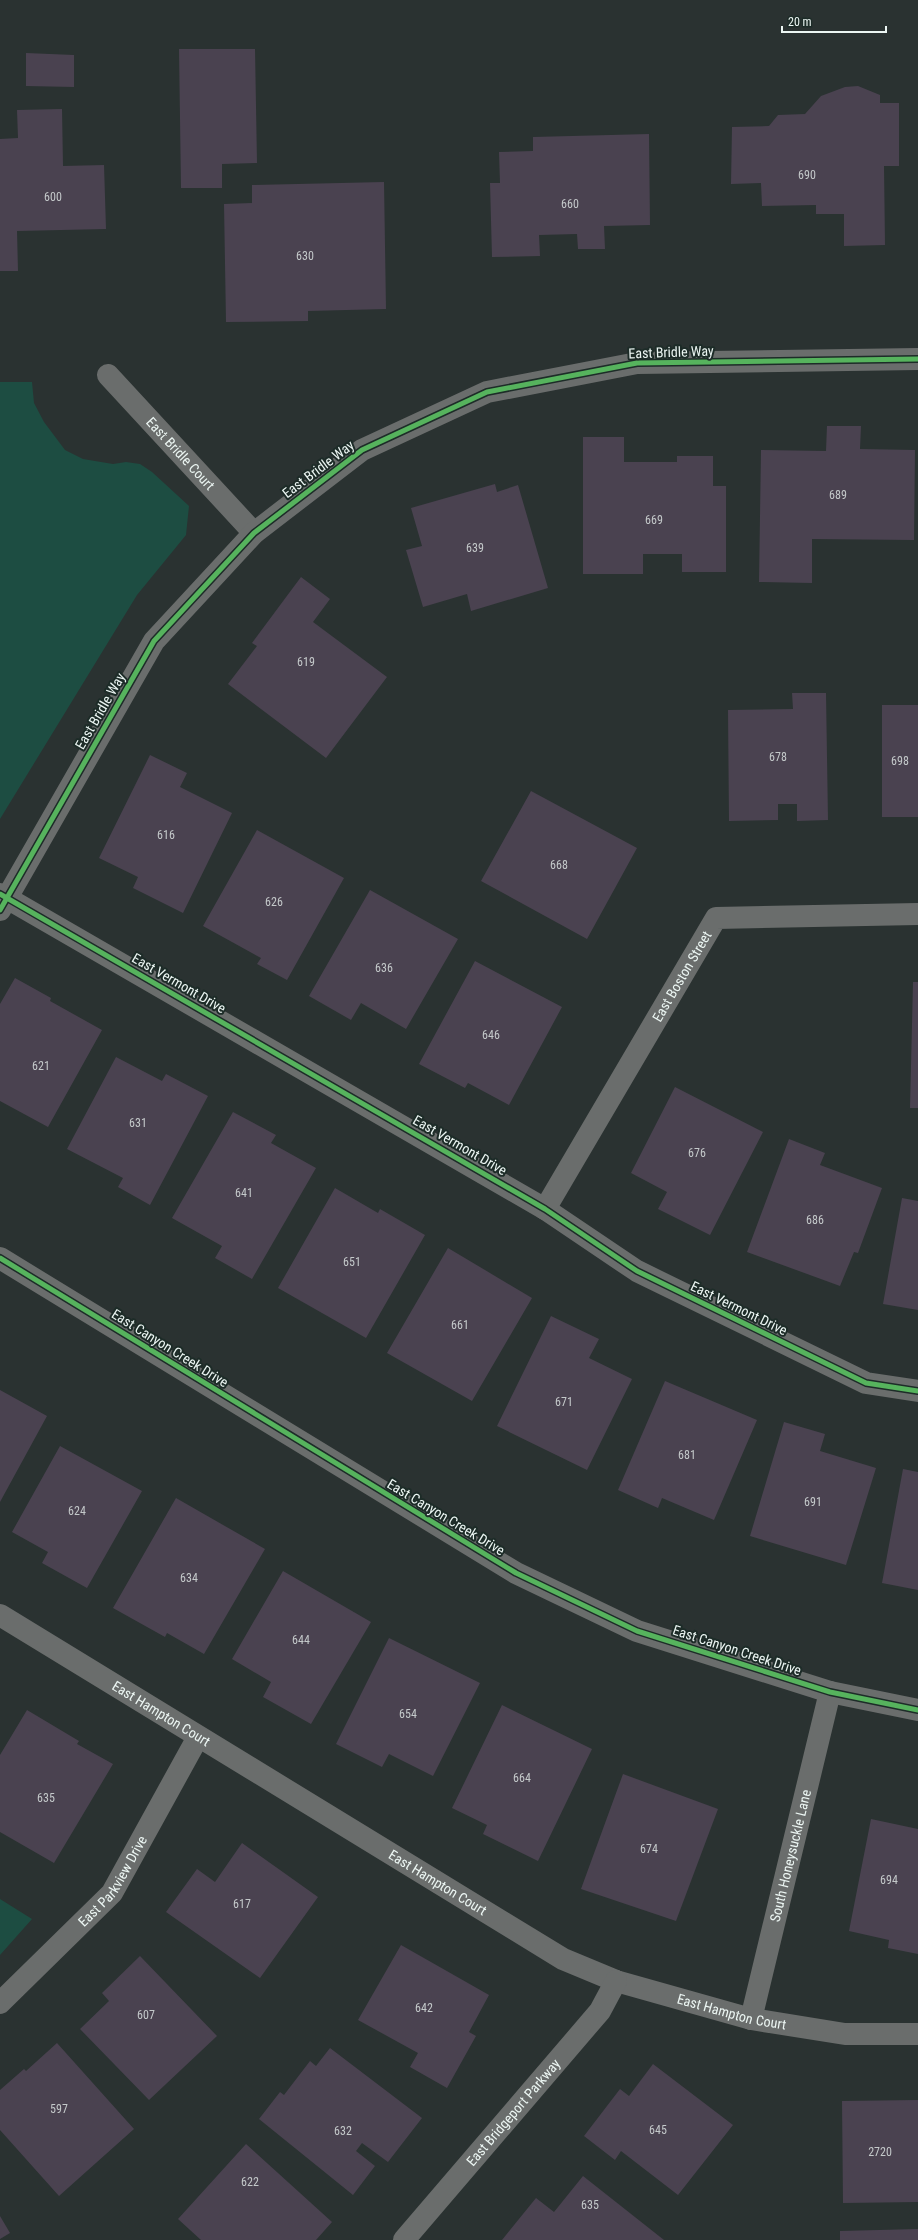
<svg xmlns="http://www.w3.org/2000/svg" width="918" height="2240" viewBox="0 0 918 2240" font-family="'Roboto Condensed',sans-serif">
<style>
.green{fill:#1d4d42}
.building{fill:#4a4250}
.lines{fill:none;stroke-linecap:round;stroke-linejoin:round}
.street{stroke:#6a6d6c;stroke-width:22}
.cycleway-casing{stroke:#1d2c28;stroke-width:8}
.cycleway{stroke:#56b35d;stroke-width:5}
.labels{text-anchor:middle;stroke-width:4;stroke-linejoin:round;paint-order:stroke}
.number-label{font-size:12px;fill:#c4c9ca}
.street-label{font-size:14px;fill:#ecf6f3;stroke:#1d2c28}
</style>
<rect width="100%" height="100%" fill="#2a3231"/>
<path class="green" d="M 0,382 L 32,382 L 34,403 L 44,422 L 65,450 L 83,459 L 113,464 L 126,462 L 140,464 L 152,472 L 189,506 L 186,535 L 137,595 L 0,819 Z
M 0,1899 L 32,1919 L 0,1955 Z"/>
<path class="building" d="M 179,49 L 255,49 L 257,163 L 222,164 L 222,188 L 181,188 Z
M 26,53 L 74,55 L 74,87 L 26,86 Z
M 858,86 L 880,95 L 880,103 L 899,103 L 899,166 L 884,166 L 885,245 L 844,246 L 844,214 L 816,214 L 816,205 L 762,206 L 761,183 L 731,184 L 732,127 L 769,126 L 778,115 L 805,114 L 821,96 L 845,87 Z
M 62,109 L 63,166 L 104,165 L 106,229 L 17,231 L 18,271 L 0,271 L 0,139 L 18,138 L 17,110 Z
M 649,134 L 650,225 L 604,226 L 605,249 L 578,249 L 577,234 L 539,235 L 540,256 L 492,257 L 490,183 L 500,183 L 499,152 L 533,151 L 533,137 Z
M 384,182 L 386,309 L 308,311 L 308,321 L 226,322 L 224,204 L 252,203 L 252,185 Z
M 827,426 L 861,426 L 860,449 L 915,450 L 914,540 L 812,539 L 812,583 L 759,582 L 761,450 L 826,451 Z
M 583,437 L 624,437 L 624,462 L 677,462 L 677,456 L 713,456 L 713,486 L 726,486 L 726,572 L 682,572 L 682,554 L 643,554 L 643,574 L 583,574 Z
M 495,484 L 497,492 L 518,485 L 548,588 L 471,611 L 467,594 L 423,607 L 406,550 L 422,546 L 411,508 Z
M 301,577 L 330,599 L 313,622 L 387,677 L 326,758 L 228,684 L 257,646 L 252,643 Z
M 792,693 L 826,693 L 828,820 L 797,821 L 797,804 L 778,804 L 778,820 L 729,821 L 728,710 L 793,709 Z
M 882,705 L 918,705 L 918,817 L 882,817 Z
M 150,755 L 187,773 L 180,787 L 232,813 L 183,913 L 133,888 L 138,877 L 99,858 Z
M 531,791 L 637,848 L 587,939 L 481,881 Z
M 257,830 L 344,878 L 287,980 L 257,964 L 261,958 L 203,926 Z
M 370,890 L 458,939 L 406,1029 L 361,1003 L 351,1020 L 309,996 Z
M 475,961 L 562,1007 L 509,1105 L 468,1083 L 465,1088 L 419,1064 Z
M 15,978 L 51,998 L 50,1001 L 102,1030 L 48,1127 L 0,1101 L 0,1004 Z
M 913,982 L 918,982 L 918,1108 L 910,1108 Z
M 116,1057 L 162,1081 L 166,1074 L 208,1096 L 150,1205 L 118,1187 L 123,1178 L 67,1149 Z
M 675,1087 L 763,1132 L 710,1235 L 658,1209 L 667,1192 L 631,1173 Z
M 233,1112 L 276,1135 L 271,1143 L 316,1168 L 252,1279 L 215,1258 L 222,1246 L 172,1218 Z
M 789,1139 L 825,1153 L 820,1165 L 882,1188 L 858,1253 L 854,1252 L 840,1286 L 747,1252 Z
M 335,1188 L 378,1213 L 380,1209 L 425,1235 L 366,1338 L 278,1288 Z
M 902,1198 L 918,1201 L 918,1310 L 883,1304 Z
M 448,1248 L 532,1298 L 472,1401 L 387,1353 Z
M 551,1316 L 599,1339 L 589,1358 L 632,1379 L 587,1470 L 497,1426 Z
M 665,1381 L 757,1420 L 714,1520 L 662,1498 L 658,1508 L 618,1490 Z
M 0,1390 L 47,1416 L 0,1502 Z
M 784,1422 L 825,1434 L 820,1451 L 876,1468 L 846,1565 L 750,1536 Z
M 60,1446 L 142,1491 L 87,1588 L 42,1563 L 48,1552 L 12,1532 Z
M 903,1469 L 918,1472 L 918,1590 L 882,1583 Z
M 176,1498 L 265,1549 L 204,1654 L 167,1633 L 165,1637 L 113,1608 Z
M 283,1571 L 371,1622 L 311,1724 L 263,1697 L 271,1682 L 232,1659 Z
M 389,1638 L 480,1683 L 433,1776 L 389,1754 L 382,1767 L 336,1744 Z
M 502,1705 L 592,1749 L 538,1861 L 483,1834 L 487,1825 L 452,1808 Z
M 27,1710 L 79,1741 L 77,1744 L 113,1764 L 54,1863 L 0,1832 L 0,1755 Z
M 623,1774 L 718,1809 L 676,1921 L 581,1889 Z
M 871,1819 L 918,1829 L 918,1954 L 888,1948 L 889,1940 L 849,1931 Z
M 242,1843 L 318,1897 L 260,1978 L 166,1912 L 197,1869 L 215,1882 Z
M 401,1945 L 489,1995 L 469,2032 L 476,2036 L 447,2088 L 410,2067 L 418,2053 L 358,2020 Z
M 140,1956 L 217,2036 L 149,2100 L 80,2029 L 109,2001 L 102,1993 Z
M 57,2043 L 134,2129 L 59,2196 L 0,2130 L 0,2090 L 24,2069 L 26,2071 Z
M 330,2048 L 422,2118 L 388,2162 L 362,2143 L 356,2151 L 375,2166 L 353,2195 L 259,2119 L 280,2092 L 284,2095 L 310,2061 L 316,2066 Z
M 653,2064 L 733,2125 L 678,2195 L 621,2151 L 615,2160 L 584,2136 L 620,2089 L 629,2096 Z
M 918,2100 L 918,2202 L 843,2203 L 842,2101 Z
M 246,2144 L 332,2222 L 316,2240 L 201,2240 L 178,2219 Z
M 583,2176 L 664,2240 L 502,2240 L 536,2198 L 554,2212 Z
M 0,2216 L 10,2233 L 0,2239 Z
M 918,2229 L 918,2240 L 840,2240 L 840,2231 Z"/>
<g class="lines">
<g class="street">
<path id="s1" d="M 108,375 L 254,533"/>
<path d="M 0,894 L 545,1209 L 637,1271 L 866,1383 L 918,1391"/>
<path d="M 0,910 L 154,641 L 254,533 L 362,450 L 487,392 L 637,363 L 918,359"/>
<path id="s2" d="M 545,1209 L 716,918 L 918,914"/>
<path d="M 0,1258 L 516,1573 L 637,1631 L 830,1692 L 918,1710"/>
<path id="s3" d="M 0,1615 L 563,1959 L 616,1981 L 751,2019 L 845,2034 L 918,2034"/>
<path id="s4" d="M 0,2003 L 112,1893 L 198,1737"/>
<path id="s5" d="M 751,2019 L 830,1692"/>
<path id="s6" d="M 404,2240 L 600,2011 L 616,1981"/>
</g>
<defs>
<path id="cycleway" d="M 0,894 L 545,1209 L 637,1271 L 866,1383 L 918,1391
M 0,910 L 154,641 L 254,533 L 362,450 L 487,392 L 637,363 L 918,359
M 0,1258 L 516,1573 L 637,1631 L 830,1692 L 918,1710"/>
</defs>
<use href="#cycleway" class="cycleway-casing"/>
<use href="#cycleway" class="cycleway"/>
</g>
<g class="labels">
<g class="number-label">
<text x="807" y="179">690</text>
<text x="53" y="201">600</text>
<text x="570" y="208">660</text>
<text x="305" y="260">630</text>
<text x="838" y="499">689</text>
<text x="654" y="524">669</text>
<text x="475" y="552">639</text>
<text x="306" y="666">619</text>
<text x="778" y="761">678</text>
<text x="900" y="765">698</text>
<text x="166" y="839">616</text>
<text x="559" y="869">668</text>
<text x="274" y="906">626</text>
<text x="384" y="972">636</text>
<text x="491" y="1039">646</text>
<text x="41" y="1070">621</text>
<text x="138" y="1127">631</text>
<text x="697" y="1157">676</text>
<text x="244" y="1197">641</text>
<text x="815" y="1224">686</text>
<text x="352" y="1266">651</text>
<text x="460" y="1329">661</text>
<text x="564" y="1406">671</text>
<text x="687" y="1459">681</text>
<text x="813" y="1506">691</text>
<text x="77" y="1515">624</text>
<text x="189" y="1582">634</text>
<text x="301" y="1644">644</text>
<text x="408" y="1718">654</text>
<text x="522" y="1782">664</text>
<text x="46" y="1802">635</text>
<text x="649" y="1853">674</text>
<text x="889" y="1884">694</text>
<text x="242" y="1908">617</text>
<text x="424" y="2012">642</text>
<text x="146" y="2019">607</text>
<text x="59" y="2113">597</text>
<text x="658" y="2134">645</text>
<text x="343" y="2135">632</text>
<text x="880" y="2156">2720</text>
<text x="250" y="2186">622</text>
<text x="590" y="2209">635</text>
</g>
<g class="street-label">
<text transform="translate(671 352) rotate(-2)" y="5">East Bridle Way</text>
<text dy="5" stroke="none"><textPath href="#s1" startOffset="107">East Bridle Court</textPath></text>
<text transform="translate(318 469) rotate(-37)" y="5">East Bridle Way</text>
<text transform="translate(100 711) rotate(-60)" y="5">East Bridle Way</text>
<text dy="5" stroke="none"><textPath href="#s2" startOffset="270">East Boston Street</textPath></text>
<text transform="translate(179 983) rotate(30)" y="5">East Vermont Drive</text>
<text transform="translate(460 1145) rotate(30)" y="5">East Vermont Drive</text>
<text transform="translate(739 1308) rotate(26)" y="5">East Vermont Drive</text>
<text transform="translate(170 1348) rotate(32)" y="5">East Canyon Creek Drive</text>
<text transform="translate(446 1517) rotate(31)" y="5">East Canyon Creek Drive</text>
<text transform="translate(737 1650) rotate(18)" y="5">East Canyon Creek Drive</text>
<text dy="5" stroke="none"><textPath href="#s3" startOffset="189">East Hampton Court</textPath></text>
<text dy="5" stroke="none"><textPath href="#s5" startOffset="168">South Honeysuckle Lane</textPath></text>
<text dy="5" stroke="none"><textPath href="#s4" startOffset="167">East Parkview Drive</textPath></text>
<text dy="5" stroke="none"><textPath href="#s3" startOffset="513">East Hampton Court</textPath></text>
<text dy="5" stroke="none"><textPath href="#s3" startOffset="837">East Hampton Court</textPath></text>
<text dy="5" stroke="none"><textPath href="#s6" startOffset="168">East Bridgeport Parkway</textPath></text>
</g>
</g>
<path d="M782 26v6h104v-6" fill="none" stroke="#ecf6f3" stroke-width="2"/>
<text x="788" y="26" font-size="12" fill="#ecf6f3" stroke="#1d2c28" stroke-width="3" paint-order="stroke">20 m</text>
</svg>
